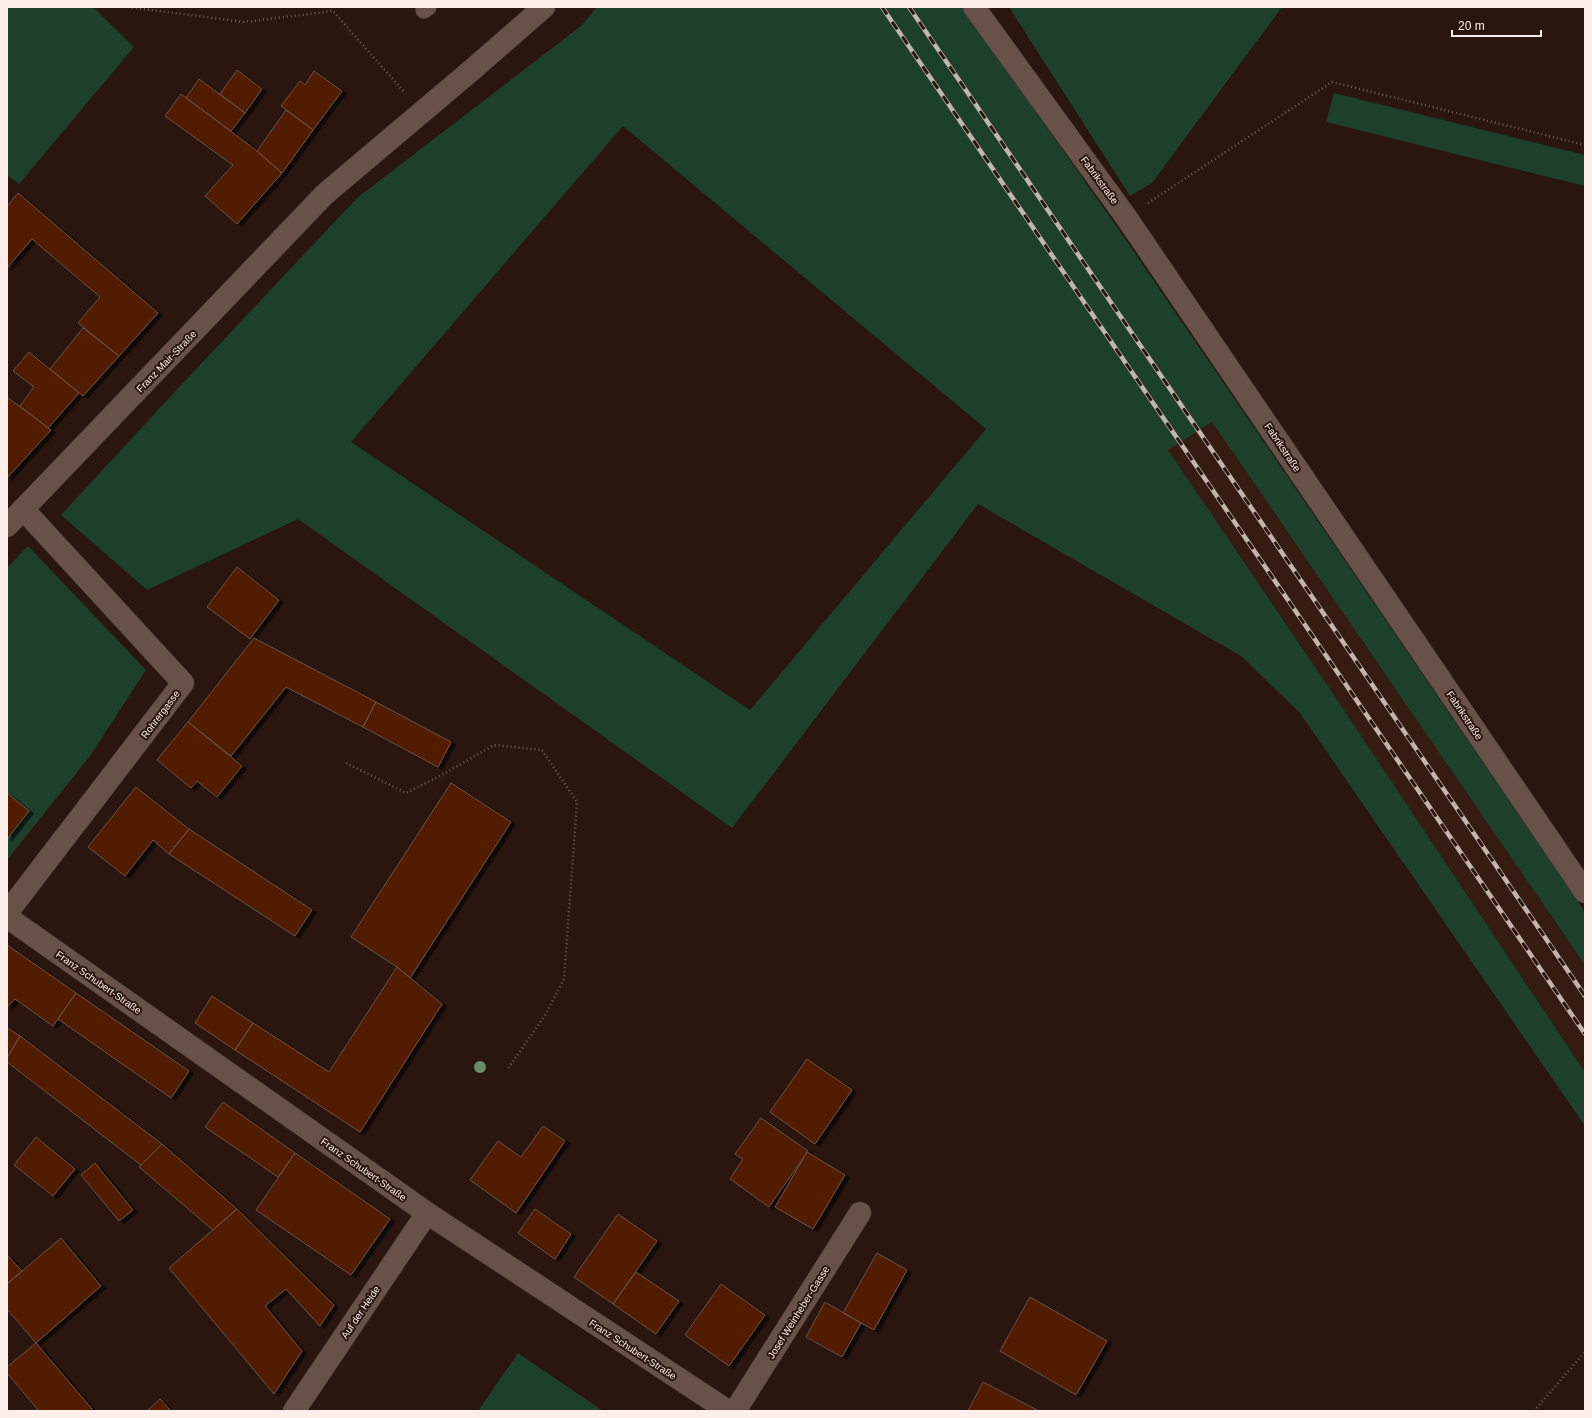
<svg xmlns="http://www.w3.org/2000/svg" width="1592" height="1418" viewBox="0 0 1592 1418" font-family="Arial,sans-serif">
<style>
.built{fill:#351b11}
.green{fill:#1c4029;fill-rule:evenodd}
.building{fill:#511d06;stroke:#695148;filter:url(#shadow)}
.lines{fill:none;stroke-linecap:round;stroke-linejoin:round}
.service-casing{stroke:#40322f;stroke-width:18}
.minor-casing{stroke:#40322f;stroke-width:23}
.secondary-casing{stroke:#40322f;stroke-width:23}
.path{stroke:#715e57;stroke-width:2.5;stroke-dasharray:1 3;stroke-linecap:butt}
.service{stroke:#685148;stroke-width:17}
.minor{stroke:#685148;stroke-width:22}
.secondary{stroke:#685148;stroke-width:22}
.rail-casing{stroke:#c4b4ae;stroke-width:4.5}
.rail{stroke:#2a160e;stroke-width:3;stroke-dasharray:9;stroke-linecap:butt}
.tree{fill:#668c69}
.labels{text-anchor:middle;stroke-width:4;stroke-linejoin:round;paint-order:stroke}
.street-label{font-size:10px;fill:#fdeee9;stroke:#2a160e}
</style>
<defs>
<filter id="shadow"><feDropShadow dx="4.5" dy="2.5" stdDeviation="0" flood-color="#0009"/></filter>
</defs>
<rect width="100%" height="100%" fill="#2a160e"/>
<path class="built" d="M 1212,422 L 1585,965 L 1585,1072 L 1332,692 L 1167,450 Z"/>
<path class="green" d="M 7,7 L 93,7 L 134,47 L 19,184 L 7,175 Z
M 597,7 L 962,7 L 1117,227 L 1585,912 L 1585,965 L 1212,422 L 1168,450 L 1332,692 L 1585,1072 L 1585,1126 L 1300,713 L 1241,656 L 978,504 L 732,828 L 298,519 L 147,590 L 61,515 L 182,384 L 357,198 L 581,26 ZM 623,126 L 986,429 L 750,710 L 351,442 Z
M 1009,7 L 1282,7 L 1152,183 L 1130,196 Z
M 1334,93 L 1585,155 L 1585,186 L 1326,122 Z
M 28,546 L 146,670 L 90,756 L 7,860 L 7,568 Z
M 518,1353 L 603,1411 L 478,1411 Z"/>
<path class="building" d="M 237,70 L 262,89 L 245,113 L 220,94 Z
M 314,71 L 342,91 L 313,130 L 281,106 L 300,81 L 305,85 Z
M 199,79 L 245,113 L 231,131 L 186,98 Z
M 181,94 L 257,151 L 282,173 L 237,224 L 205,196 L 233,165 L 165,116 Z
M 286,110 L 313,130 L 282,173 L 257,151 Z
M 18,193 L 158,313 L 119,356 L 78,323 L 100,297 L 32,239 L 7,268 L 7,206 Z
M 83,328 L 119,356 L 83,396 L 50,369 Z
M 29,352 L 79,393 L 48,428 L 20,406 L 34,387 L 13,371 Z
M 7,397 L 51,430 L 7,478 Z
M 237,567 L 279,600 L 250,639 L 207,607 Z
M 254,638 L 376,702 L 363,727 L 286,687 L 231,756 L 188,722 Z
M 376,702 L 451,742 L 438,767 L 363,727 Z
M 188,722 L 242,766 L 217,797 L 197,781 L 191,788 L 157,760 Z
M 451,783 L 511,822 L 410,978 L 397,967 L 351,937 Z
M 136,787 L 189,829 L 169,854 L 153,840 L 125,876 L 88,847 Z
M 7,793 L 29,811 L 7,839 Z
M 189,829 L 312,910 L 295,936 L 169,854 Z
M 7,945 L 76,993 L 53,1026 L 15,999 L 7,1007 Z
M 397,967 L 442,1004 L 360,1132 L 235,1050 L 253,1023 L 329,1072 Z
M 76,993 L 189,1071 L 171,1098 L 58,1019 Z
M 212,996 L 253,1023 L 235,1050 L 195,1023 Z
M 7,1028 L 20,1036 L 7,1058 Z
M 20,1036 L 162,1144 L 141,1165 L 7,1062 L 7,1058 Z
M 807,1059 L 852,1090 L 815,1144 L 770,1112 Z
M 223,1102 L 295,1153 L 278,1177 L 205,1127 Z
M 761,1118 L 808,1151 L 769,1207 L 730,1179 L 743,1159 L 735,1154 Z
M 543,1126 L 565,1141 L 516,1213 L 470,1180 L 498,1141 L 521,1157 Z
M 36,1137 L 75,1169 L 53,1196 L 14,1165 Z
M 162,1144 L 237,1209 L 213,1230 L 139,1167 Z
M 807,1152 L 845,1175 L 813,1229 L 775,1207 Z
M 295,1153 L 390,1219 L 351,1275 L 256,1210 Z
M 95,1163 L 133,1210 L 119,1221 L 81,1175 Z
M 237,1209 L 334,1305 L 320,1326 L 286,1289 L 265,1306 L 302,1351 L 274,1394 L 169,1268 Z
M 535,1209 L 571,1234 L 555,1259 L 518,1233 Z
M 618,1214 L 657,1241 L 613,1304 L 574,1277 Z
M 61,1238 L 101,1286 L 36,1343 L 7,1309 L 7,1284 Z
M 877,1253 L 907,1270 L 874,1330 L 843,1313 Z
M 7,1255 L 22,1271 L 7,1284 Z
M 636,1272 L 679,1301 L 656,1334 L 613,1304 Z
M 721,1284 L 765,1315 L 729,1366 L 685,1335 Z
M 1030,1297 L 1107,1341 L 1076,1395 L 1000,1351 Z
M 825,1302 L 861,1323 L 842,1357 L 806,1337 Z
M 36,1343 L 92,1409 L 90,1411 L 39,1411 L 7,1373 L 7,1367 Z
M 983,1382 L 1039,1411 L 968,1411 Z
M 160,1399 L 171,1411 L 147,1411 Z"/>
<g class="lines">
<defs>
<path id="service" d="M 424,10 L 428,7"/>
<path id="minor" d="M 974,7 L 1126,217 L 1585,892
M 7,913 L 183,683 L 23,509
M 7,917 L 427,1213 L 728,1411
M 294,1411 L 427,1213
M 735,1411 L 860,1213"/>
<path id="secondary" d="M 7,526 L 325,194 L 473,69 L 544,7"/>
</defs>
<use href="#service" class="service-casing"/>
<use href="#minor" class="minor-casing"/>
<use href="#secondary" class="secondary-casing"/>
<path class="path" d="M 128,7 L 244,22 L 333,11 L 405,93
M 1148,203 L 1332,82 L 1585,145
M 346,763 L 406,793 L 442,775 L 494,745 L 542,750 L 577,802 L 564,979 L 544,1017 L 507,1070
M 1534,1411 L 1585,1352"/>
<use href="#service" class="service"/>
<use href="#minor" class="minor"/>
<use href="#secondary" class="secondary"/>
<defs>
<path id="rail" d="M 882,7 L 1585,1034
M 909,7 L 1585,996"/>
</defs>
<use href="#rail" class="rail-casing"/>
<use href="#rail" class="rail"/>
</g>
<circle class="tree" cx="480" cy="1067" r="6"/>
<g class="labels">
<g class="street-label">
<text transform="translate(1100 180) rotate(54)" y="4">Fabrikstraße</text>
<text transform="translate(166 361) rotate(-46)" y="4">Franz Mair-Straße</text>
<text transform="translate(1283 447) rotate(56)" y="4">Fabrikstraße</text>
<text transform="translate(160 714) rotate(-53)" y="4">Rohrergasse</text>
<text transform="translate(1465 715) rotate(56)" y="4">Fabrikstraße</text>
<text transform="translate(99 982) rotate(35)" y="4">Franz Schubert-Straße</text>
<text transform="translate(364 1169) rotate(35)" y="4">Franz Schubert-Straße</text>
<text transform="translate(360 1312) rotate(-56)" y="4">Auf der Heide</text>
<text transform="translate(798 1312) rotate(-58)" y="4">Josef Weinheber-Gasse</text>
<text transform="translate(633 1349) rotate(33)" y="4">Franz Schubert-Straße</text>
</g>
</g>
<rect width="1592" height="1418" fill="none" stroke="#fdeee9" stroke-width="16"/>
<path d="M1452 30v6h89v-6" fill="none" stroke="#fdeee9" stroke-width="2"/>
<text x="1458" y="30" font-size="12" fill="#fdeee9" stroke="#2a160e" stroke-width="3" paint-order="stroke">20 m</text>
</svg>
